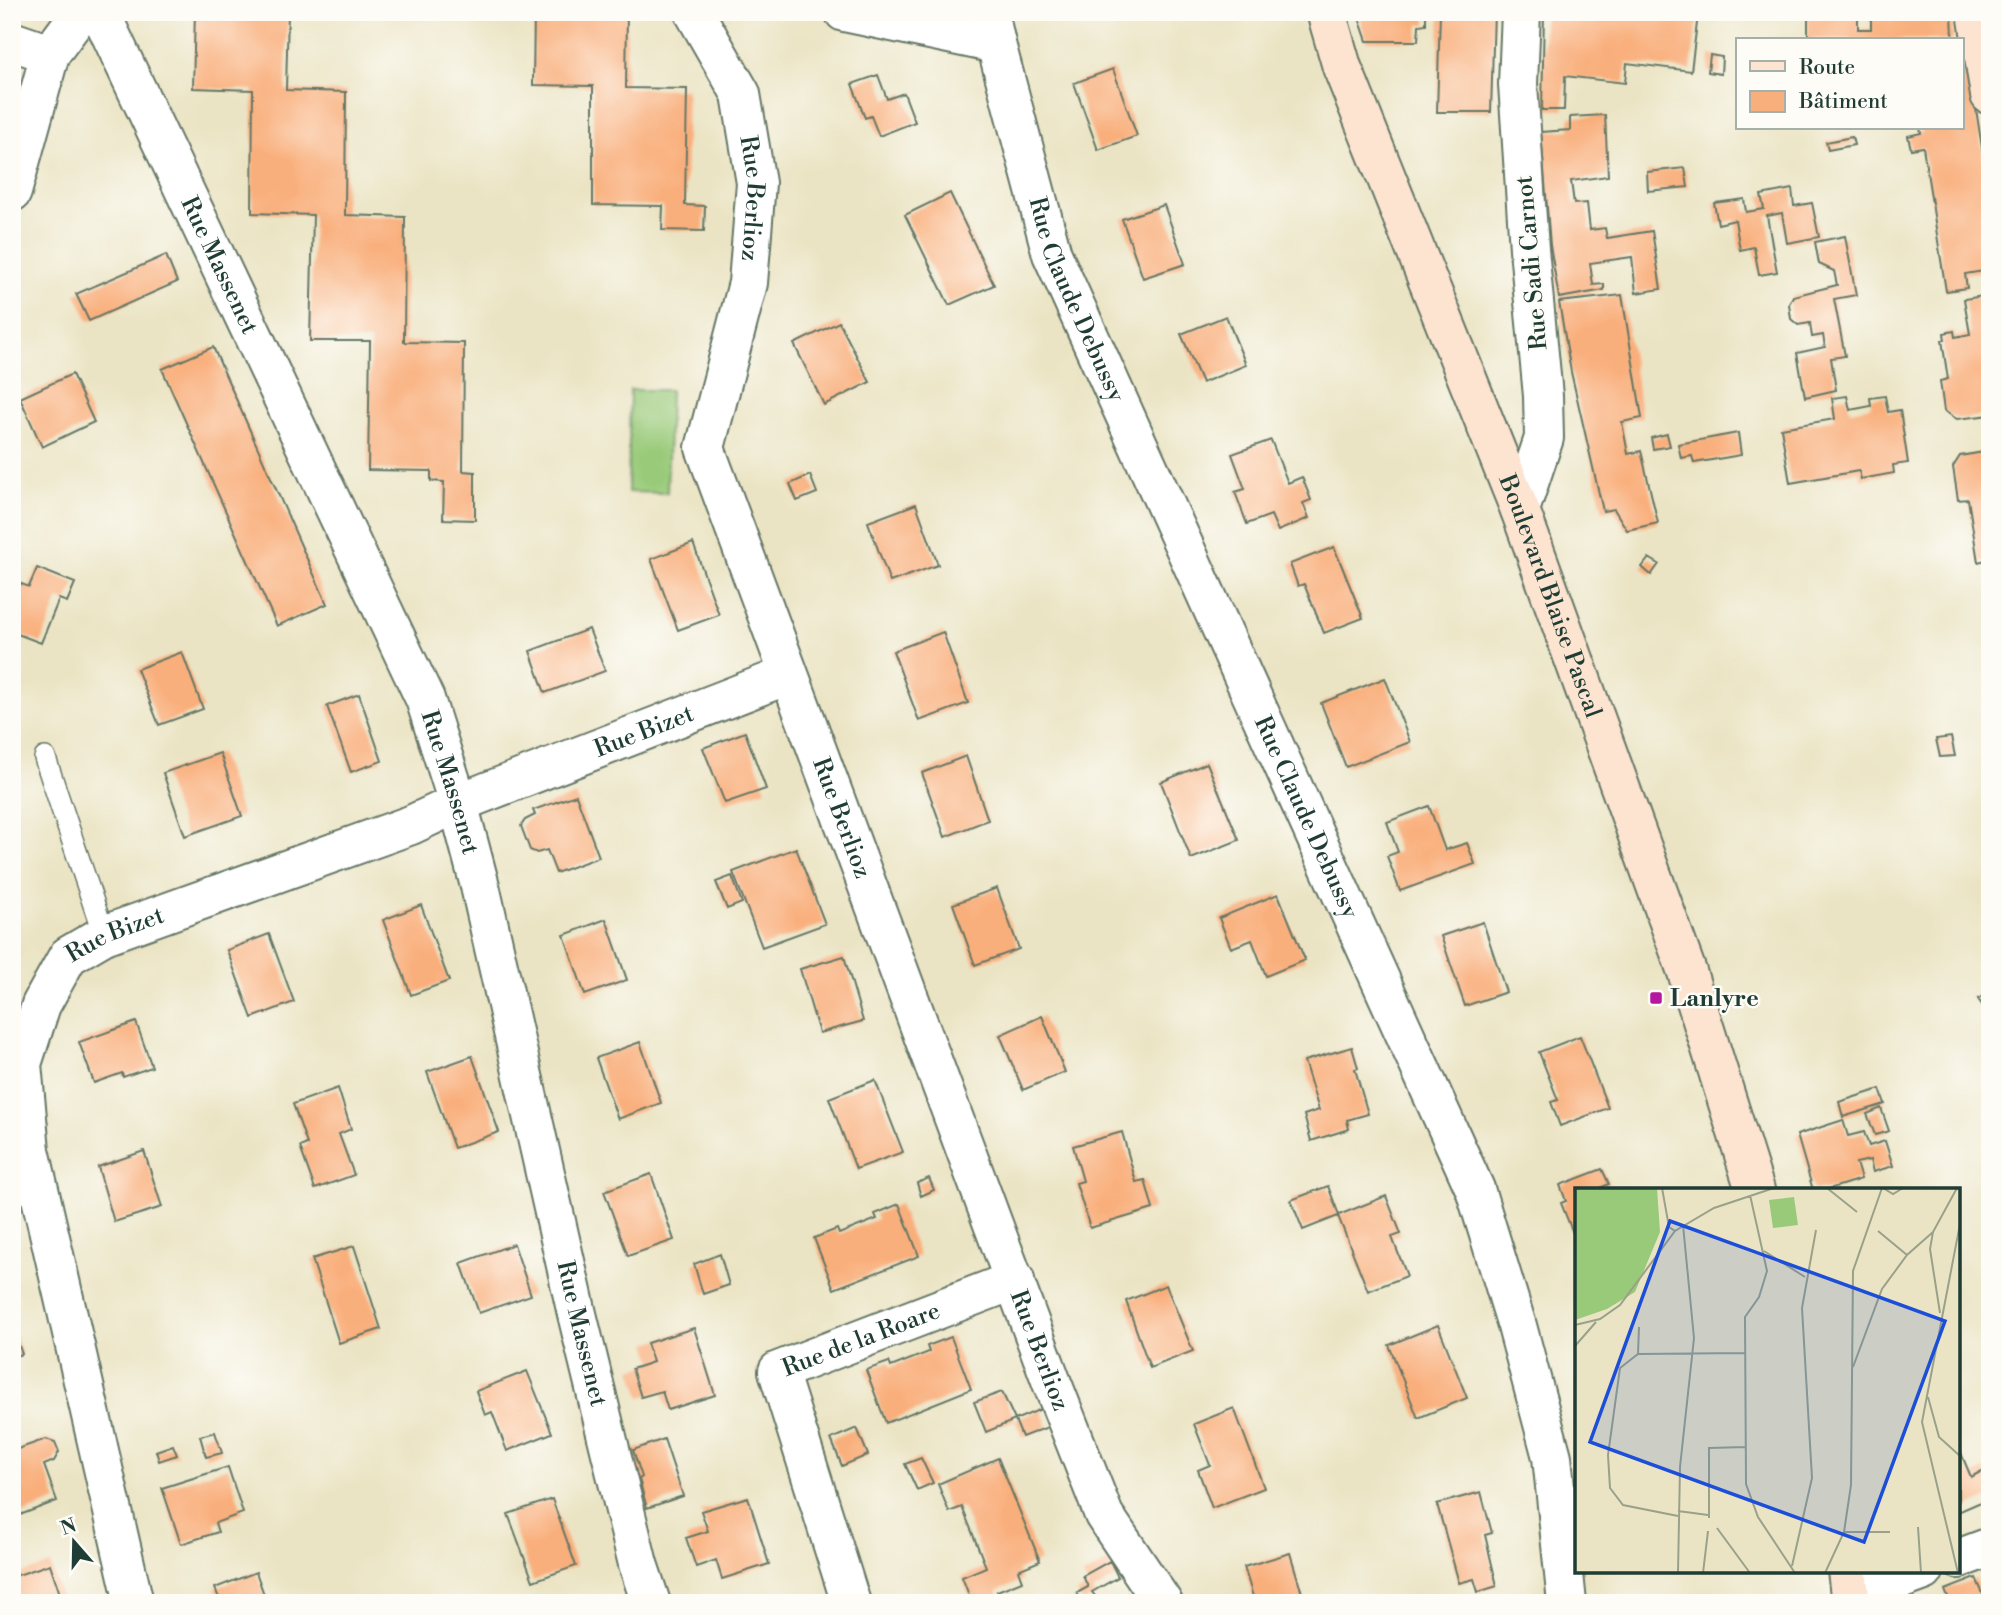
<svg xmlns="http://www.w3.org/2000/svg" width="2002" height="1615" viewBox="0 0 2002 1615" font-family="'Libre Bodoni',serif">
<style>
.green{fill:#99ca79;stroke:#5c8456;stroke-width:2}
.building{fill:#f9af7c}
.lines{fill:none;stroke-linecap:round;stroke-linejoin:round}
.service-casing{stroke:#676;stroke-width:24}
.minor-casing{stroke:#676;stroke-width:42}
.tertiary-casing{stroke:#676;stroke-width:42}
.secondary-casing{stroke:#676;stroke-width:42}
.service{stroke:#fff;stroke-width:21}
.minor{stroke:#fff;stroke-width:38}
.tertiary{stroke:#fff;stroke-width:38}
.secondary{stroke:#fde4d1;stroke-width:38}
.poi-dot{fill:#b5179e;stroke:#fdfcf7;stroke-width:2.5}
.labels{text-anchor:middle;stroke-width:5;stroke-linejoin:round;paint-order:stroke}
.street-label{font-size:24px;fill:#1f3d34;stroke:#fdfcf7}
.poi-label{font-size:24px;font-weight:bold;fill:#1f3d34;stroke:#fdfcf7;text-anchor:start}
.inset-road{fill:none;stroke:#99a18a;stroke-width:2}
.view{fill:#1d4ed8;fill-opacity:0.15;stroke:#1d4ed8;stroke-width:3.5}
.inset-edge{fill:none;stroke:#1f3d34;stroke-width:3.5}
</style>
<rect width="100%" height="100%" fill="#fdfcf7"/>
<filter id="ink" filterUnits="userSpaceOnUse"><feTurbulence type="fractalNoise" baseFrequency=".0143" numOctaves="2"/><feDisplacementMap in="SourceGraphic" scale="14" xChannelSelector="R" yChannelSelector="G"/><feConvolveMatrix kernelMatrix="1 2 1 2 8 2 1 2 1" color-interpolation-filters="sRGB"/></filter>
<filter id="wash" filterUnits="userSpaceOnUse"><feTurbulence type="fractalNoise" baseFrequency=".00686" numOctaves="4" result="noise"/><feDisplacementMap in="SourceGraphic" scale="28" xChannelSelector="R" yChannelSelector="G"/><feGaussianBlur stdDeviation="1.57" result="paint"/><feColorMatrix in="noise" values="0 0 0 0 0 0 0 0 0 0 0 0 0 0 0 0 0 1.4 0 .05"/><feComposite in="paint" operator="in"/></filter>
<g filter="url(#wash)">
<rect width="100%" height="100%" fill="#ebe4c4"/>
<path class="green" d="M 630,390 L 670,390 L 667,493 L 628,492 Z"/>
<g id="blocks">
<path class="building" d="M 195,12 L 288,12 L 286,90 L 346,92 L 345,215 L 405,217 L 404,342 L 464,343 L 463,471 L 475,472 L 475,520 L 443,519 L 444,482 L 431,481 L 431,471 L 368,470 L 370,341 L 310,341 L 313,215 L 252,213 L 253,90 L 193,88 Z
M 534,12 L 627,12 L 626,88 L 687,89 L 685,205 L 705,206 L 704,231 L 662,230 L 663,206 L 593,205 L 593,86 L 533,85 Z
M 1440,12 L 1494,12 L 1491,112 L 1437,112 Z
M 1544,12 L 1684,14 L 1685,12 L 1700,12 L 1700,16 L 1698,15 L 1691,71 L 1627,63 L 1625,83 L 1565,76 L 1564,110 L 1542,110 Z
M 1871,12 L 1952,12 L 1953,40 L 1808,39 L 1808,14 L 1842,13 L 1842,16 L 1858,16 L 1858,29 L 1871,29 Z
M 1426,14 L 1426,24 L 1419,25 L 1418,41 L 1367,41 L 1358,15 Z
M 1962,38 L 1965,38 L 1990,199 L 1990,270 L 1965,274 L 1967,288 L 1946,291 L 1923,147 L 1911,149 L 1908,136 L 1921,133 L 1920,128 L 1962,128 Z
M 1710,55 L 1722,57 L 1721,74 L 1708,72 Z
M 1113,69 L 1137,136 L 1098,150 L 1074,83 Z
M 878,75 L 887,99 L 904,93 L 915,122 L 879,136 L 871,116 L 865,118 L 852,84 Z
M 1605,115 L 1608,176 L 1571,181 L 1574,204 L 1587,203 L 1590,230 L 1605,228 L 1607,238 L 1652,231 L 1661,289 L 1636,293 L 1632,257 L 1590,263 L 1593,285 L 1604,284 L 1604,290 L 1559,298 L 1550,245 L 1541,132 L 1570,130 L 1570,117 Z
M 1852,137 L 1854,145 L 1828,150 L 1826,142 Z
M 1685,168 L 1688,187 L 1648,191 L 1647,172 Z
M 1792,189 L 1794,206 L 1812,203 L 1819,237 L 1787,243 L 1782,213 L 1767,216 L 1777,272 L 1759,275 L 1754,247 L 1740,250 L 1735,220 L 1718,224 L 1714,203 L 1744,199 L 1746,212 L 1764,209 L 1761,195 Z
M 950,193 L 994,285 L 949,305 L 905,215 Z
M 1164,205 L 1185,264 L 1143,278 L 1122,219 Z
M 1845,236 L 1856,295 L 1834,299 L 1845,356 L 1831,358 L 1836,390 L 1805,397 L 1797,353 L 1825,347 L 1823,335 L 1812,337 L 1810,323 L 1798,325 L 1791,319 L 1789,304 L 1793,296 L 1837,285 L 1834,271 L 1819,264 L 1815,242 Z
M 166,255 L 177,282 L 89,321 L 76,294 Z
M 1622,295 L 1642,418 L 1622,422 L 1628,454 L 1641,451 L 1658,523 L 1627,530 L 1614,509 L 1603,511 L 1571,372 L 1559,302 Z
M 1990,295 L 1990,415 L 1957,419 L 1944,411 L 1940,381 L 1948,379 L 1942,340 L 1945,340 L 1944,333 L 1954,331 L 1955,337 L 1970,334 L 1964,299 Z
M 1226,316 L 1246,365 L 1202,383 L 1181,334 Z
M 839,322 L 870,382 L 824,405 L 794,344 Z
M 213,347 L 327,604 L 277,626 L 162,369 Z
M 72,374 L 94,422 L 42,447 L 20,398 Z
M 1847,396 L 1850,410 L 1871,406 L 1870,398 L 1885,396 L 1888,412 L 1900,410 L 1908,463 L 1893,465 L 1894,473 L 1861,479 L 1859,471 L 1790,483 L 1781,428 L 1835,419 L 1832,398 Z
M 1738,433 L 1741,455 L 1694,463 L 1692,456 L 1681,458 L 1678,444 Z
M 1667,434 L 1670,446 L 1653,449 L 1651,438 Z
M 1271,440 L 1288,483 L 1302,477 L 1311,500 L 1303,503 L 1309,518 L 1278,531 L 1271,515 L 1247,524 L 1235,492 L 1245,489 L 1232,454 Z
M 1990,451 L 1990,559 L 1978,562 L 1968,499 L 1958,500 L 1953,467 L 1960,456 Z
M 810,475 L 817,493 L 797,501 L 790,484 Z
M 916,504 L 938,565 L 890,582 L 868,522 Z
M 693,543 L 719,615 L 678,630 L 651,559 Z
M 1334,547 L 1363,618 L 1324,633 L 1304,584 L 1298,586 L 1290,564 Z
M 1649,558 L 1659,564 L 1651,575 L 1642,567 Z
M 37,568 L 75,583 L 67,602 L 59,599 L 41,643 L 12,632 L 12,580 L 29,587 Z
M 589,629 L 605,671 L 545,693 L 530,651 Z
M 943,632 L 968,703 L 919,721 L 893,651 Z
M 182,652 L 203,709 L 159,725 L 137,669 Z
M 1385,678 L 1410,742 L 1346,767 L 1321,703 Z
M 359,694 L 382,761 L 351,772 L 327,706 Z
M 745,732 L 766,789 L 725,803 L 703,748 Z
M 1951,737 L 1955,756 L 1940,757 L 1936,739 Z
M 220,753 L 242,816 L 185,836 L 163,773 Z
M 966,756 L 988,820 L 945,837 L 922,773 Z
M 1207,763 L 1239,840 L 1191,859 L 1161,782 Z
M 576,795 L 599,857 L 556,873 L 547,850 L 537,853 L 530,850 L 521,826 L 525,820 L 535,815 L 533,810 Z
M 1429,806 L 1445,850 L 1467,843 L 1475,864 L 1400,891 L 1387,856 L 1398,852 L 1387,822 Z
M 796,848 L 825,924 L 762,947 L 733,872 Z
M 732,876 L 742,903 L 727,909 L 716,882 Z
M 997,888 L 1019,949 L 975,965 L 953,904 Z
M 1278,894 L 1305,960 L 1266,976 L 1252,940 L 1231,948 L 1219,918 Z
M 421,905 L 449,981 L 411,995 L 383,920 Z
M 606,919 L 627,980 L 585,995 L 564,935 Z
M 1483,922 L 1506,992 L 1465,1006 L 1441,936 Z
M 269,934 L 294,1002 L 252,1018 L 227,950 Z
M 844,956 L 863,1021 L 819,1033 L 800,969 Z
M 1990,992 L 1990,1016 L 1978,999 Z
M 1042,1016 L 1065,1072 L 1023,1090 L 1000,1035 Z
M 136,1022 L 152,1067 L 123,1077 L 122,1073 L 94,1083 L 79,1042 Z
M 1580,1036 L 1608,1108 L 1560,1126 L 1551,1102 L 1558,1100 L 1539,1052 Z
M 640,1042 L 661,1103 L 618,1119 L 596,1058 Z
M 1352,1047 L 1358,1068 L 1355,1069 L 1368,1114 L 1347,1120 L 1349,1129 L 1311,1141 L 1304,1115 L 1319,1110 L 1304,1061 Z
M 472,1056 L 499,1132 L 454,1148 L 427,1072 Z
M 875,1080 L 903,1152 L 856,1169 L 829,1098 Z
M 338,1088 L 351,1129 L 339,1134 L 354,1175 L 315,1189 L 300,1147 L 307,1144 L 293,1104 Z
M 1880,1089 L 1885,1104 L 1843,1117 L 1839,1102 Z
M 1881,1108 L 1889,1131 L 1875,1135 L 1867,1114 Z
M 1843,1120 L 1848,1136 L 1864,1132 L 1869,1146 L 1885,1141 L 1893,1166 L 1873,1172 L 1870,1160 L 1856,1163 L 1861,1179 L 1826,1190 L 1813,1190 L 1797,1135 Z
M 1122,1132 L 1136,1182 L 1145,1180 L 1153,1209 L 1090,1228 L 1076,1183 L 1083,1181 L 1073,1146 Z
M 144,1151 L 162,1207 L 114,1222 L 98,1167 Z
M 1602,1169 L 1609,1184 L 1602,1187 L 1603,1190 L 1577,1190 L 1577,1243 L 1561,1203 L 1566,1201 L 1560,1185 Z
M 651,1174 L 674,1240 L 628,1256 L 604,1191 Z
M 929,1178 L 934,1190 L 921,1196 L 917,1183 Z
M 1328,1186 L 1339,1215 L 1386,1196 L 1401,1234 L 1392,1237 L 1407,1276 L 1368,1291 L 1338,1216 L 1303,1230 L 1291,1200 Z
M 899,1204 L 919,1256 L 834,1289 L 814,1238 L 837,1229 L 839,1234 L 877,1219 L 875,1214 Z
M 514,1244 L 531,1295 L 479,1313 L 461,1263 Z
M 354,1246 L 381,1329 L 339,1343 L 312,1259 Z
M 720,1254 L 729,1285 L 703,1294 L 694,1264 Z
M 1166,1285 L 1193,1351 L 1150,1368 L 1126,1301 Z
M 1438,1325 L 1467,1398 L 1418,1418 L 1389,1345 Z
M 12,1326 L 22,1354 L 12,1357 Z
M 694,1328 L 715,1395 L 668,1410 L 662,1391 L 641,1397 L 632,1369 L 653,1362 L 647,1343 Z
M 951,1337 L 971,1389 L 886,1423 L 866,1370 L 889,1362 L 891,1367 L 929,1352 L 927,1346 Z
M 527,1371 L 552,1433 L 507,1451 L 492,1412 L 485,1415 L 476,1391 Z
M 1002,1392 L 1015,1420 L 1041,1409 L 1048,1427 L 1022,1437 L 1015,1420 L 986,1432 L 974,1402 Z
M 1234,1408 L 1264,1488 L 1212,1508 L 1198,1470 L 1210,1465 L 1194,1424 Z
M 857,1428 L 868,1455 L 842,1466 L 831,1439 Z
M 215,1432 L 222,1453 L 206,1457 L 200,1436 Z
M 46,1439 L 55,1442 L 59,1452 L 54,1461 L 44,1465 L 57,1501 L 12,1518 L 12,1451 Z
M 664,1439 L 683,1496 L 647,1508 L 639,1479 L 642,1477 L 633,1450 Z
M 173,1445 L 177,1455 L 159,1461 L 156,1451 Z
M 1958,1446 L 1971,1477 L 1984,1470 L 1990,1484 L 1990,1498 L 1958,1512 Z
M 921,1458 L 933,1483 L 917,1490 L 905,1464 Z
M 998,1458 L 1040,1561 L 1018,1570 L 1022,1581 L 997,1591 L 1002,1603 L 972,1603 L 962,1577 L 986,1567 L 962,1507 L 949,1512 L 938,1484 Z
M 228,1467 L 243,1513 L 215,1523 L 218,1532 L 181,1544 L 162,1488 Z
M 1481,1492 L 1492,1533 L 1485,1535 L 1497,1586 L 1478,1592 L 1474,1579 L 1459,1583 L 1437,1504 Z
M 748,1497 L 769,1564 L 722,1579 L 716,1560 L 696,1567 L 686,1538 L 708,1531 L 701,1511 Z
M 552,1499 L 576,1566 L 533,1581 L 508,1514 Z
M 1290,1553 L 1305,1603 L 1255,1603 L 1244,1567 Z
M 1110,1561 L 1118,1577 L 1092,1592 L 1095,1596 L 1083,1603 L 1077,1593 L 1088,1587 L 1083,1576 Z
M 50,1564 L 63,1603 L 17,1603 L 12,1589 L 12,1577 Z
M 256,1572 L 267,1603 L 221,1603 L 215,1588 Z
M 1976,1578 L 1987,1603 L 1950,1603 L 1945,1590 Z"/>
</g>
</g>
<g filter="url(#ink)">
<use href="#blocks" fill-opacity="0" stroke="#676" stroke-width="2"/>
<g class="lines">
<defs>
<path id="service" d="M 45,758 L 104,935"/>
<g id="minor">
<path id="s1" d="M 100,12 L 425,699 L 458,803 L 480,886 L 577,1314 L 638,1564 L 651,1603"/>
<path id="s2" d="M 694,12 L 741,94 L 756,183 L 748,283 L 705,448 L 1052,1383 L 1104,1515 L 1163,1603"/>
<path d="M 844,12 L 996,44"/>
<path id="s3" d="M 989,12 L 996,44 L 1052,254 L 1475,1189 L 1517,1326 L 1552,1457 L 1567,1603"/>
<path d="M 12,41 L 50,54"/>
<path d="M 12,192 L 50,54 L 81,12"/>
<path d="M 1958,1559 L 1990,1547"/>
<path d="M 1851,1598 L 1924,1571"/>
<path id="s4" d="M 134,1603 L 30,1150 L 22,1064 L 41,1005 L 68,956 L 104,935 L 411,825 L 458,803 L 788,675"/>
<path id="s5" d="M 851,1603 L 778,1371 L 1015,1280"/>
</g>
<path id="tertiary" d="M 1520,510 L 1544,438 L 1543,396 L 1529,249 L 1518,84 L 1521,12"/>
<g id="secondary">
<path id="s6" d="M 1326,12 L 1342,67 L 1520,510 L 1687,972 L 1755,1190"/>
<path d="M 1977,12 L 1990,95"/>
<path d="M 1847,1571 L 1851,1603"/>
</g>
</defs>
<use href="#service" class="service-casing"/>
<use href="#minor" class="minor-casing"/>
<use href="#tertiary" class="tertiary-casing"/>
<use href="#secondary" class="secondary-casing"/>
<use href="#service" class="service"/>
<use href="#minor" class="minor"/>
<use href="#tertiary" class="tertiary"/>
<use href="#secondary" class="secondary"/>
</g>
</g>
<rect class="poi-dot" x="1649" y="991" width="14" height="14" rx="3.5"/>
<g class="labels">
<g class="street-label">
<text dy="8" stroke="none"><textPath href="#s2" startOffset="200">Rue Berlioz</textPath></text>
<text transform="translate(1531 263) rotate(-95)" y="8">Rue Sadi Carnot</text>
<text dy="8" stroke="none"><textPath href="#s1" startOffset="280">Rue Massenet</textPath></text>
<text dy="8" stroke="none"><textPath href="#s3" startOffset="301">Rue Claude Debussy</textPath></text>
<text dy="8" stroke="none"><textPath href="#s6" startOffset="626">Boulevard Blaise Pascal</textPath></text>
<text dy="8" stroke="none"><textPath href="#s4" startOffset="1288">Rue Bizet</textPath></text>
<text dy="8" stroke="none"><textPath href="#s1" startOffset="847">Rue Massenet</textPath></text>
<text dy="8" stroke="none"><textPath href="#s3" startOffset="868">Rue Claude Debussy</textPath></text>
<text dy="8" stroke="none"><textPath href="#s2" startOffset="850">Rue Berlioz</textPath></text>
<text dy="8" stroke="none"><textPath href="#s4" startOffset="721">Rue Bizet</textPath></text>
<text dy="8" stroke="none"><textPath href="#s1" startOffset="1414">Rue Massenet</textPath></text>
<text dy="8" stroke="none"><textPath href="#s5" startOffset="332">Rue de la Roare</textPath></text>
<text dy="8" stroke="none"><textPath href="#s2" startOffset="1418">Rue Berlioz</textPath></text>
</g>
<g class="poi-label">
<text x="1670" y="1006">Lanlyre</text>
</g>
</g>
<g transform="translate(1575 1188)">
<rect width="385" height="385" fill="#ebe4c4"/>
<path d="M 0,0 L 82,0 L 85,44 L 60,104 L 32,121 L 0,132 ZM 219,9 L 223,37 L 198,40 L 194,12 Z" fill="#99ca79"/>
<path class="inset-road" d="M 87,0 L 94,39 L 100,43M 252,0 L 282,24M 308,0 L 318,6 L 328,0M 175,7 L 192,83 L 184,109 L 170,129 L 171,296 L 183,329 L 220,385M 303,43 L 332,67M 189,63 L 230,89M 365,125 L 355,61 L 358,44 L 382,0M 0,137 L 25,131 L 45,117 L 100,43 L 139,20 L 199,0M 0,158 L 21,134M 63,166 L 64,139M 278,179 L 307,101 L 332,67 L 358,44M 353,209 L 364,249 L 385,268M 103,323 L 133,327M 103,328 L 48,317 L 35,300 L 33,267 L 45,180 L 63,166 L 170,165M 134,330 L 134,260 L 171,259M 343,339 L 346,385M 142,340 L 175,385M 269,344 L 315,344M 217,378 L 237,290 L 227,120 L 241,42M 103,385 L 105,279 L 119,150 L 108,37M 128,385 L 133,343M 250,385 L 269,344 L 276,297 L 278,83 L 307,0M 383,385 L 347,234 L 385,36"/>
<path class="view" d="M 95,33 L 370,133 L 289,354 L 15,254 Z"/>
<rect width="385" height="385" class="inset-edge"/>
</g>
<rect width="2002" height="1615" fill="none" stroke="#fdfcf7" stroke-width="42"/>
<rect x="1736" y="38" width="228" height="91" fill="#fdfcf7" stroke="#a4b0a9" stroke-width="2"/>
<rect x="1750" y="61" width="35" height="10" fill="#fde4d1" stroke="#a4b0a9" stroke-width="2"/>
<text x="1799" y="74" font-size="21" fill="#1f3d34">Route</text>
<rect x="1750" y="91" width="35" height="21" fill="#f9af7c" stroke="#a4b0a9" stroke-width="2"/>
<text x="1799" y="108" font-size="21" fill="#1f3d34">Bâtiment</text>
<g transform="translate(74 1542) rotate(340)" stroke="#fdfcf7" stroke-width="5" paint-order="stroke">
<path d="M0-5L12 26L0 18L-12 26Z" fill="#1f3d34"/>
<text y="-10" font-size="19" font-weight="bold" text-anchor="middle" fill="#1f3d34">N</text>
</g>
</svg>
